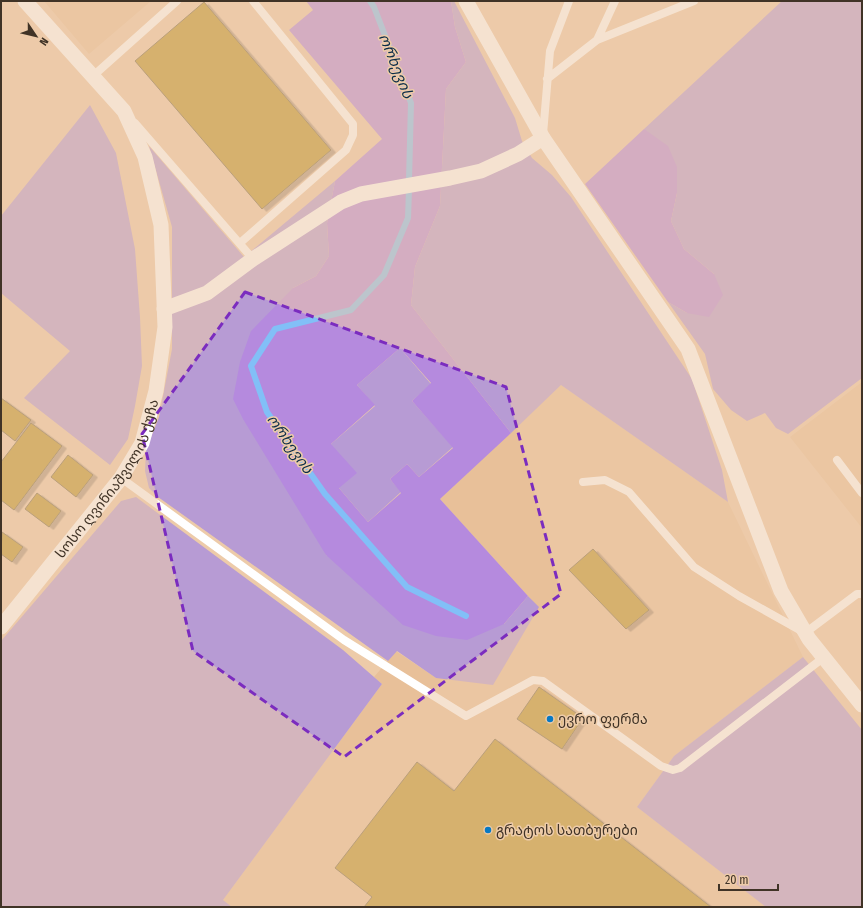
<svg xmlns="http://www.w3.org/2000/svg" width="863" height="908" viewBox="0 0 863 908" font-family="'Fira Sans Condensed','Noto Sans Georgian',sans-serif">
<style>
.built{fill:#e8c099}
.green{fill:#b79bd4}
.forest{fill:#b58ade;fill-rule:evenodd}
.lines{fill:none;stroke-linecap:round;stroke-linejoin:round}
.stream{stroke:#82bff7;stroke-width:6}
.building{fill:#ba9225;stroke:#7c6b45;filter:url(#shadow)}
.service{stroke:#fff;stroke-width:8}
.minor{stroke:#fff;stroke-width:15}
.marked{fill:none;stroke:#7b2cbf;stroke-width:3;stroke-dasharray:8 5;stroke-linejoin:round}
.poi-dot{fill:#0779c3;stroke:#edcba9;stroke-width:1.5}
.labels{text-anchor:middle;stroke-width:3;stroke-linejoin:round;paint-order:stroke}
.street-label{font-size:14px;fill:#403326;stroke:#edcba9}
.poi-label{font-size:14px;fill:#403326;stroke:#edcba9;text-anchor:start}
.water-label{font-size:15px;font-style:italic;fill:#0b2d49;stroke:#edcba9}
</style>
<defs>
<filter id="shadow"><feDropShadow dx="4.5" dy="2.5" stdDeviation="0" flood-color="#0004"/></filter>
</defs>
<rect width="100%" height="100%" fill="#edcba9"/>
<path class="built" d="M 44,1 L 151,1 L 89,54 Z
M 862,382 L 862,528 L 790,437 Z
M 561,385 L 728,502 L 803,657 L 674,756 L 637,807 L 766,907 L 232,907 L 223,900 L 382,684 L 374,677 L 396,651 L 436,678 L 538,607 L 440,499 Z"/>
<path class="green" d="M 451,1 L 454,1 L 515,118 L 522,141 L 532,158 L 552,175 L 571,197 L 692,379 L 722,470 L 728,502 L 561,385 L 511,433 L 411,305 L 415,267 L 440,206 L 446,89 L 466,62 L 455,27 Z
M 782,1 L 862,1 L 862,378 L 788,434 L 776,428 L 765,413 L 747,421 L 731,410 L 713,389 L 705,354 L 668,302 L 687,313 L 714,274 L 684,249 L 671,221 L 677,193 L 644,129 Z
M 90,105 L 116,153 L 135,249 L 140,317 L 142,366 L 135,406 L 128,439 L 110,465 L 24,398 L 70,351 L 1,293 L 1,216 Z
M 149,146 L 244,257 L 335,181 L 327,223 L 329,256 L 316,276 L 293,288 L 326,555 L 504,624 L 528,596 L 539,607 L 493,685 L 436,678 L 397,651 L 388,661 L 158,497 L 149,488 L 145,471 L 146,450 L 159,417 L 172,349 L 172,227 Z
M 400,348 L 431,384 L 412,401 L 453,447 L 419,477 L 407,464 L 390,479 L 401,492 L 368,522 L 339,488 L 331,444 L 375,406 L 357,385 Z
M 136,497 L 343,650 L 382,684 L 223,900 L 232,907 L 1,907 L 1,641 L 121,501 Z
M 803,657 L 862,730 L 862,907 L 766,907 L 637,807 L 674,756 Z"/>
<path class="forest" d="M 306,1 L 451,1 L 455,27 L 466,62 L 446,89 L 440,206 L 415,267 L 411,305 L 511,433 L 440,499 L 528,596 L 504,624 L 467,640 L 436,636 L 403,625 L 326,555 L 243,419 L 233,399 L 240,362 L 251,331 L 293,288 L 316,276 L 329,256 L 327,223 L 335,181 L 382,139 L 289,30 L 313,10 ZM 400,348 L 431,383 L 412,401 L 453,448 L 419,477 L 407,464 L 390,479 L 401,493 L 368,522 L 339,488 L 357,473 L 331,444 L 375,405 L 357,385 Z
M 644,129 L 668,146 L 677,167 L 677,193 L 671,221 L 684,249 L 714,274 L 723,295 L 709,317 L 687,313 L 668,302 L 585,184 Z"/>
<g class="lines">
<path class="stream" d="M 370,1 L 374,7 L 411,103 L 409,180
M 409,190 L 408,218 L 384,275 L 351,310 L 275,329 L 251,366 L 267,412 L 325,494 L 407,587 L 466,616"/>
</g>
<path class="building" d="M 204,2 L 331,150 L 262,209 L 135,61 Z
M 1,398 L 31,420 L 15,441 L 1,430 Z
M 31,423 L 62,446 L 14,510 L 1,500 L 1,462 Z
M 68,455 L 93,475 L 76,497 L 51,477 Z
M 37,493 L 61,511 L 49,527 L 25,509 Z
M 2,532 L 23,547 L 12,562 L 1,554 Z
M 593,549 L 649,610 L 626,629 L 569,570 Z
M 539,687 L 583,718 L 562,749 L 517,719 Z
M 495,739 L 711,907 L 364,907 L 372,897 L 335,868 L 417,762 L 454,791 Z"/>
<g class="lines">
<path class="service" d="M 597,40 L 615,1
M 93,76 L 177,1
M 547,79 L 597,40 L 694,1
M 135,123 L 253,259
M 543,134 L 550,51 L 569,1
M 240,243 L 346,150 L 353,135 L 353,124 L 253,1
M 837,460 L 862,493
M 121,478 L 344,640 L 466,716 L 533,680 L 543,681 L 661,766 L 673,770 L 680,768 L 823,658
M 583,482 L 605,480 L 629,492 L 694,567 L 739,596 L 805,633 L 857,594 L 862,594"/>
<g class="minor">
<path d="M 466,1 L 543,138 L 688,349 L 781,591 L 809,639 L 862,705"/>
<path d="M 164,309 L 207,293 L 253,259 L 341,202 L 361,194 L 450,178 L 481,171 L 518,154 L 543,138"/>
<path id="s1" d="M 1,627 L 121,478 L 142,443 L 156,391 L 165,327 L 161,225 L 145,157 L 124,111 L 25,1"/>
</g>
</g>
<path d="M0 0H863V908H0ZM 245,292 L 506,387 L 561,594 L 344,757 L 193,651 L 142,434 Z" fill="#edcba9" fill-opacity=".55" fill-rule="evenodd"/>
<path class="marked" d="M 245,292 L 506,387 L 561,594 L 344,757 L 193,651 L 142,434 Z"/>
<g class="poi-dot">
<circle cx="550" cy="719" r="4"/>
<circle cx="488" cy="830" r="4"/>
</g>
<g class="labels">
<g class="street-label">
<text dy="5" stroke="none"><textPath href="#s1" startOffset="184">სოსო ღვინიაშვილის ქუჩა</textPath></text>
</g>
<g class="poi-label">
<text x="558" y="724">ევრო ფერმა</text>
<text x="496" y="835">გრატოს სათბურები</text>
</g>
<g class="water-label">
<text transform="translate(396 66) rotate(68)" y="5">ორხევის</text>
<text transform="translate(290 444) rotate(55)" y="5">ორხევის</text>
</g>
</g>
<rect width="863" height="908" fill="none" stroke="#403326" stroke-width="4"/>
<g transform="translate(36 36) rotate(125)" stroke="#edcba9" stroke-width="3" paint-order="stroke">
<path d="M0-3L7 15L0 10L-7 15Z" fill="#403326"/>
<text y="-6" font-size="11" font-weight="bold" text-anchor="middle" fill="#403326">N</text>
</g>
<path d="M719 884v6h59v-6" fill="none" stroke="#403326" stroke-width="2"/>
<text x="725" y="884" font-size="12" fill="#403326" stroke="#edcba9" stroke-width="3" paint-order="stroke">20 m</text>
</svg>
